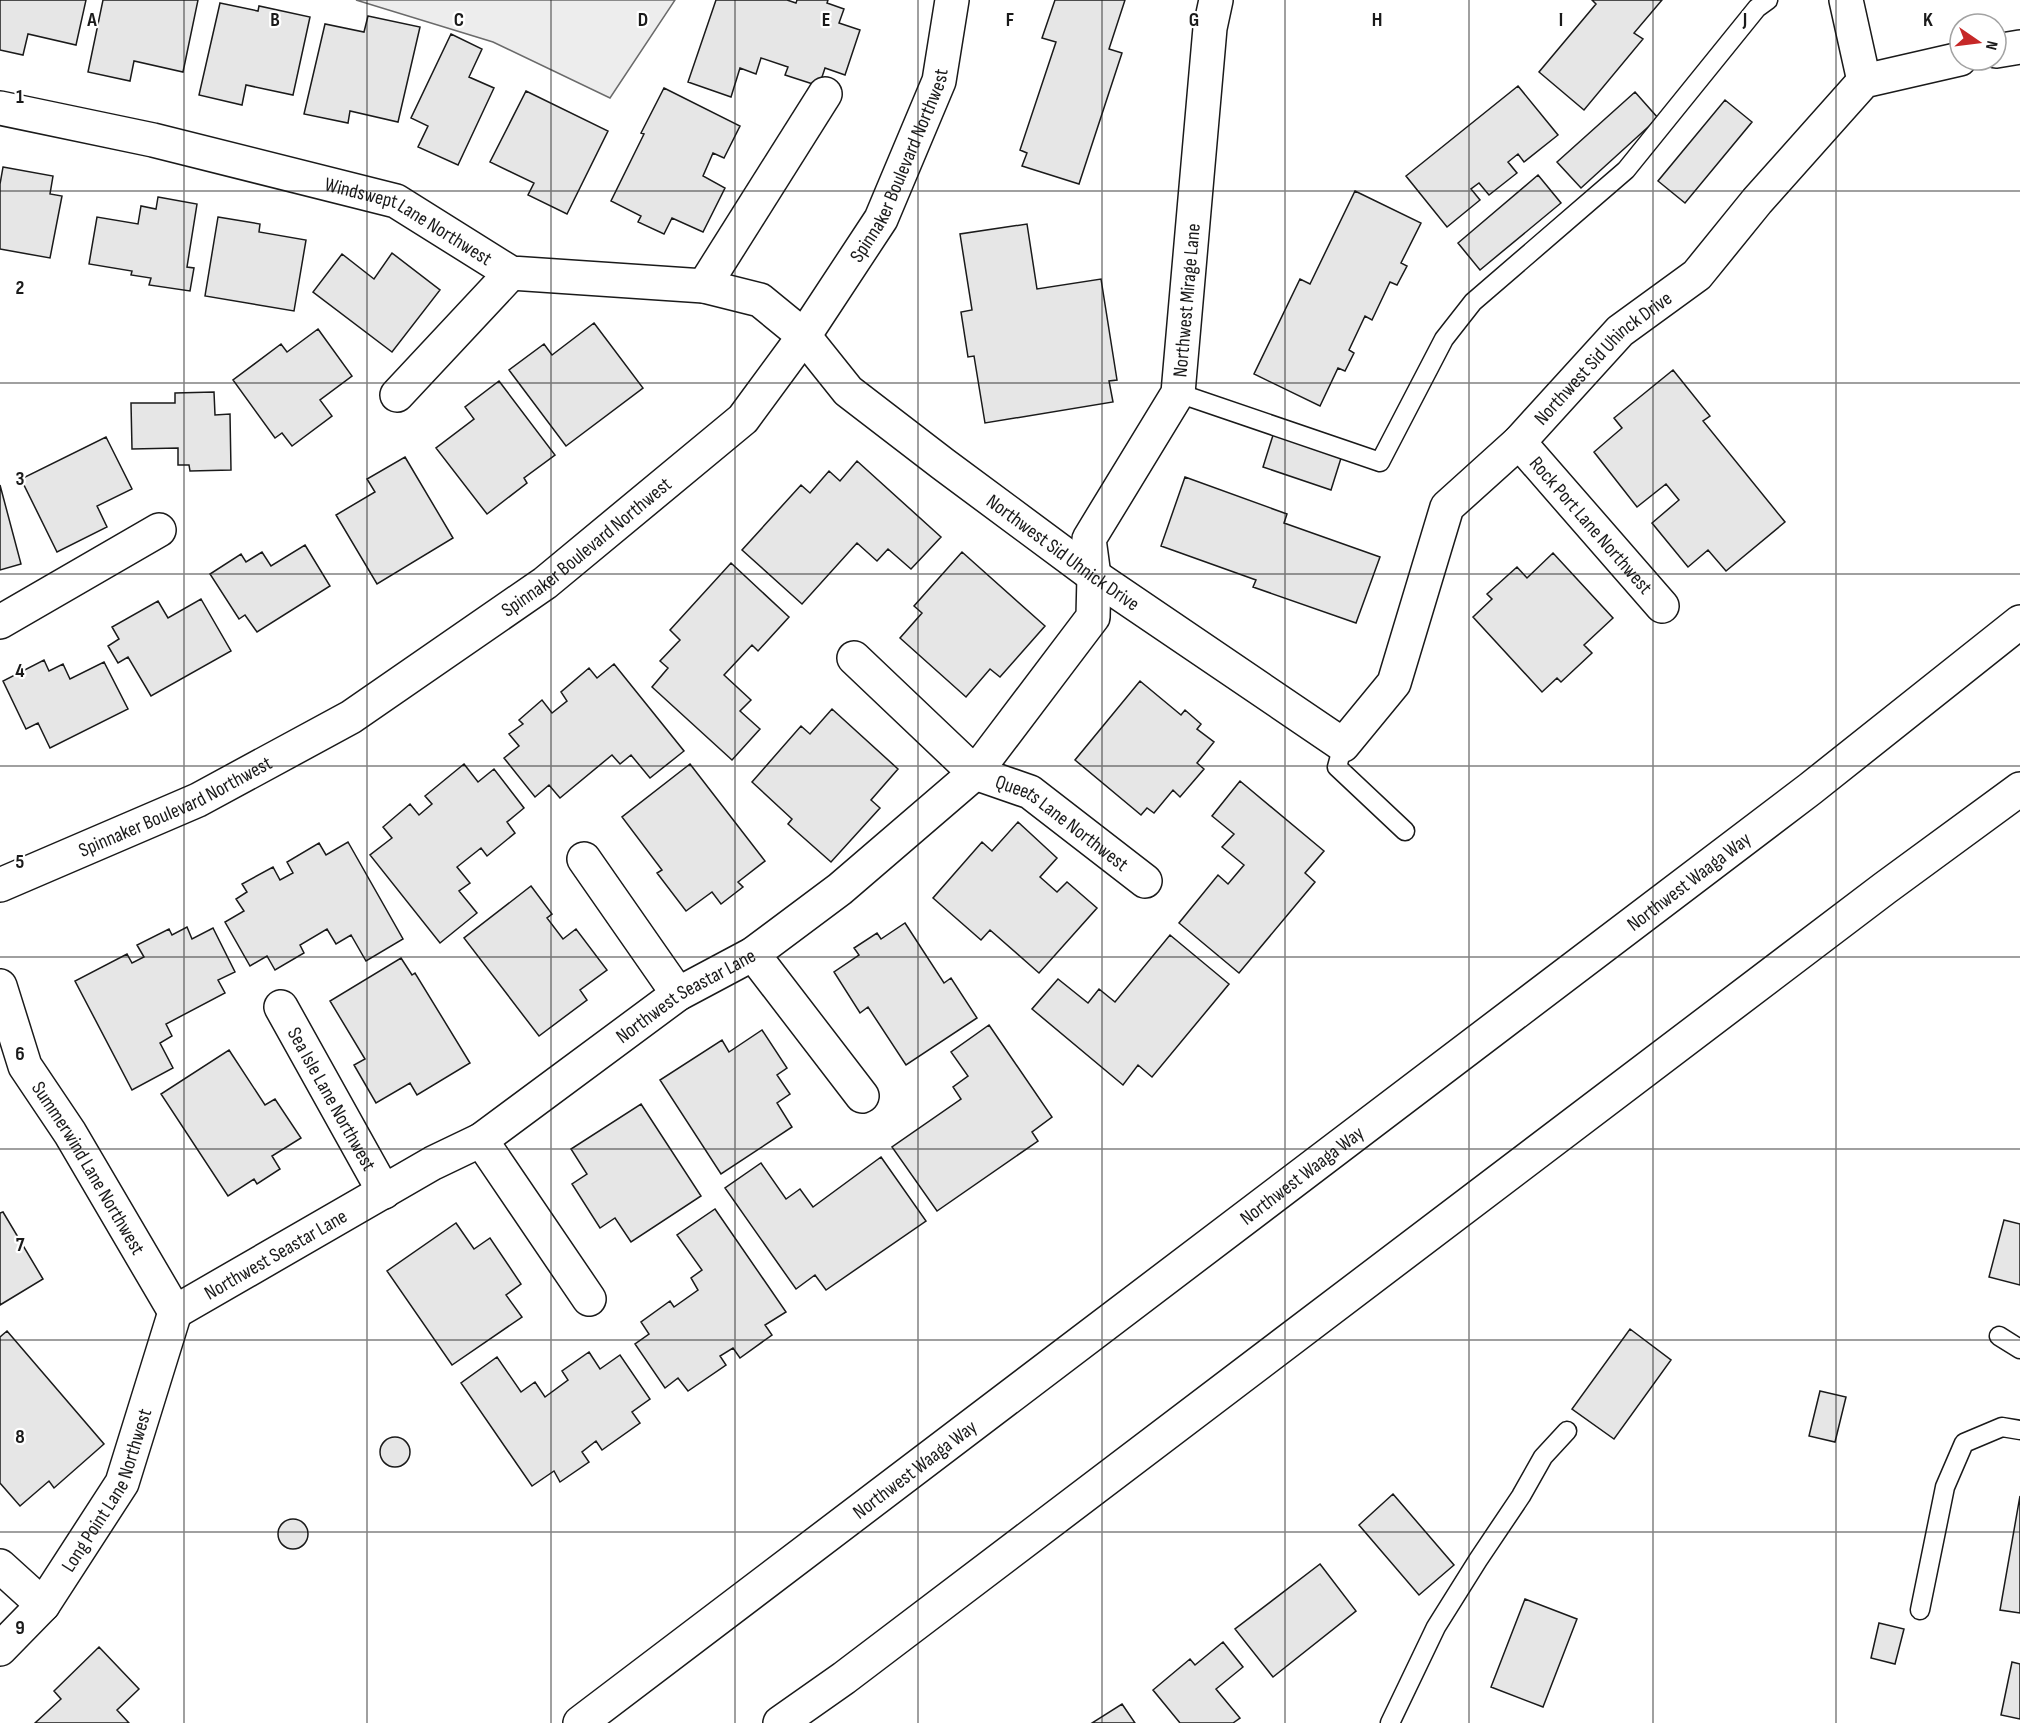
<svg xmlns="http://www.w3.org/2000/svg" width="2020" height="1723" viewBox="0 0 2020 1723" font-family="'Sofia Sans Condensed',sans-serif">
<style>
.built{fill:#ededed;stroke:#6a6a6a;stroke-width:1.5}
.building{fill:#e6e6e6;stroke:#1a1a1a;stroke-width:1.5}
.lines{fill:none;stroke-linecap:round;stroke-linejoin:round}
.lane-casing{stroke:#1a1a1a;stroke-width:21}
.street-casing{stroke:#1a1a1a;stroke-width:36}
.highway-casing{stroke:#1a1a1a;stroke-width:36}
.lane{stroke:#fff;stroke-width:18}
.street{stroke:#fff;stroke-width:33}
.highway{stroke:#fff;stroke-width:33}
.grid{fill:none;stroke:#1a1a1a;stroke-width:1.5;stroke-opacity:0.55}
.labels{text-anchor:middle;stroke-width:4.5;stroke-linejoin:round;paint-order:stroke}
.street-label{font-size:20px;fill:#1a1a1a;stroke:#fff}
.grid-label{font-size:20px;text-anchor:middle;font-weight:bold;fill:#1a1a1a;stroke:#fff;stroke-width:4.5;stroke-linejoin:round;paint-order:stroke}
</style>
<rect width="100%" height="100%" fill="#fff"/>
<path class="built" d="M 356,0 L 675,0 L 610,98 L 493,42 Z"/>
<path class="building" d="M 0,0 L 86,0 L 76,45 L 28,34 L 23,55 L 0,50 Z
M 103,0 L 198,0 L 183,72 L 134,61 L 130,81 L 88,72 Z
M 716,0 L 787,0 L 796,3 L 797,0 L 828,0 L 827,3 L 844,9 L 839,23 L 860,30 L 845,75 L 825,68 L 819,86 L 785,75 L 788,67 L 761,58 L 756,74 L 740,68 L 731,97 L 688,82 Z
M 1055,0 L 1125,0 L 1109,49 L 1122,53 L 1079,184 L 1022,166 L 1027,153 L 1020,150 L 1056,42 L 1042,38 Z
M 1592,0 L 1662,0 L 1634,33 L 1643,39 L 1584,110 L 1539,72 L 1596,4 Z
M 220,3 L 258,11 L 259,6 L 310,17 L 293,95 L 246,85 L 242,105 L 199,95 Z
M 368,16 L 420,27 L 398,122 L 350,111 L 348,123 L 304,114 L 325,24 L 364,32 Z
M 451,34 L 482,49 L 469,77 L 494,88 L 458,165 L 418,147 L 428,126 L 411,118 Z
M 1518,86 L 1558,135 L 1524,162 L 1518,154 L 1508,162 L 1517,173 L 1489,195 L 1479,183 L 1471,189 L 1480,200 L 1447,227 L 1406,176 Z
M 664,88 L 740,126 L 724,158 L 713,153 L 703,176 L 725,188 L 703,232 L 672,218 L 664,234 L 638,222 L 641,216 L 611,201 L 644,134 L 641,133 Z
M 526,91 L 608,131 L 567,214 L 528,195 L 534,183 L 490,162 Z
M 1635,92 L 1658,118 L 1581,188 L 1557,162 Z
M 1725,100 L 1752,122 L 1685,203 L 1658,181 Z
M 3,167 L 53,176 L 50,194 L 62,196 L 50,258 L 0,249 L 0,184 Z
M 1538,175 L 1561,203 L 1480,270 L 1458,243 Z
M 1355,191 L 1421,223 L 1401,263 L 1407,266 L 1397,285 L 1390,282 L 1372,320 L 1365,316 L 1349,350 L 1354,353 L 1345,371 L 1338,368 L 1320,406 L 1254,374 L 1300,279 L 1310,284 Z
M 158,197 L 197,204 L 187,267 L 194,268 L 190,291 L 149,285 L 151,278 L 131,275 L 132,271 L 89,264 L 97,217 L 138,224 L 141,206 L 156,209 Z
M 218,217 L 260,224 L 259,232 L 306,240 L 294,311 L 205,296 Z
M 1027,224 L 1037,289 L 1101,279 L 1117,380 L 1109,381 L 1113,402 L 985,423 L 974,356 L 968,357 L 961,312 L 972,310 L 960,234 Z
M 392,253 L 440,290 L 392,352 L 313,292 L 342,254 L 374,279 Z
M 594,323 L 643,388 L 566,446 L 509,370 L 544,344 L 552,355 Z
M 318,329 L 352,376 L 320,400 L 332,416 L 292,446 L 282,433 L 275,438 L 233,380 L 281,344 L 287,352 Z
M 1673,370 L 1710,416 L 1703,421 L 1785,522 L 1726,571 L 1708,550 L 1688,567 L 1652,523 L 1679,500 L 1666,484 L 1637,507 L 1594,452 L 1622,428 L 1614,418 Z
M 499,381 L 555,455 L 524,478 L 527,483 L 487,514 L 436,448 L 474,419 L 465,407 Z
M 214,392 L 215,415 L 230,414 L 231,470 L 190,471 L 189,465 L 178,465 L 178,448 L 132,449 L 131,403 L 175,403 L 175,393 Z
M 1274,432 L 1342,455 L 1331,490 L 1263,467 Z
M 106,437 L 132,489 L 97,506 L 107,527 L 57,552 L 21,479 Z
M 405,457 L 453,538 L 377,584 L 336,515 L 375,492 L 367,479 Z
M 857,461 L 941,537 L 911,569 L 888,549 L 877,561 L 857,543 L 802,604 L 742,550 L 801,485 L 810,493 L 829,471 L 840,481 Z
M 1185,477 L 1287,514 L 1284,523 L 1380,557 L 1356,623 L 1253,587 L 1256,580 L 1161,546 Z
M 0,485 L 21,564 L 0,570 Z
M 305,545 L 330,586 L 257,632 L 245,615 L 239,619 L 210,574 L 241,554 L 246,562 L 262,552 L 271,566 Z
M 962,552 L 1045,626 L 1000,677 L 990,669 L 966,697 L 900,638 L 922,613 L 914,606 Z
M 1553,553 L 1613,618 L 1584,645 L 1592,653 L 1561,682 L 1557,678 L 1542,692 L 1473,617 L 1492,599 L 1487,594 L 1517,567 L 1527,578 Z
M 731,563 L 789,617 L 758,651 L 752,645 L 724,675 L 751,700 L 740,711 L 760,729 L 732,760 L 652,687 L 668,668 L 660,661 L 680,640 L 670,630 Z
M 201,599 L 231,651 L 151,696 L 128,657 L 118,663 L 108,646 L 119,639 L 112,627 L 158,601 L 168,618 Z
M 44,660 L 49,671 L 63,664 L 70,679 L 104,662 L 128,709 L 50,748 L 38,723 L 26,729 L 3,681 Z
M 614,664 L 684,751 L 650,778 L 631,755 L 620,764 L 612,755 L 560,798 L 549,785 L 535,797 L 504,758 L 519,746 L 509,734 L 523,724 L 519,720 L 542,700 L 552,713 L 567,701 L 561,692 L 589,668 L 597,678 Z
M 1140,681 L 1181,715 L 1185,710 L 1201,724 L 1197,729 L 1214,742 L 1197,763 L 1204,769 L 1180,797 L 1173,790 L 1154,813 L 1147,808 L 1141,815 L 1075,760 Z
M 832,709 L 898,769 L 871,800 L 880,808 L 831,862 L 788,824 L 792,819 L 752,782 L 801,726 L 810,734 Z
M 464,764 L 478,782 L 494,769 L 524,808 L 507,822 L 515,833 L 487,856 L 481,848 L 457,867 L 470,883 L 459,891 L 477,913 L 440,943 L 370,855 L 392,838 L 383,827 L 410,804 L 419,815 L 432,804 L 425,796 Z
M 690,764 L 765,861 L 738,882 L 743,887 L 721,904 L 712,892 L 686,911 L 657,873 L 662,870 L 622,817 Z
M 1240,781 L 1324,851 L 1305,873 L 1315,882 L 1239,973 L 1179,923 L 1218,875 L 1228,884 L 1244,865 L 1222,847 L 1234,834 L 1212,816 Z
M 1018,822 L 1057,858 L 1040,877 L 1057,892 L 1067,882 L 1097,908 L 1039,973 L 990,930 L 981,940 L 933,898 L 982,842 L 992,851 Z
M 348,842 L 403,939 L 366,961 L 351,935 L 336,944 L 327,929 L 300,945 L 304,953 L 275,970 L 267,956 L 250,966 L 225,922 L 244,911 L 236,899 L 247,892 L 242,884 L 273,867 L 280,880 L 293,873 L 287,862 L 319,843 L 326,855 Z
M 531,886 L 552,914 L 547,918 L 563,939 L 576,929 L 607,970 L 580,990 L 587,1000 L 539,1036 L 464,938 Z
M 905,923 L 944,983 L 951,978 L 977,1018 L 906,1065 L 868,1007 L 860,1013 L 834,972 L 859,955 L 854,948 L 877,933 L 881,939 Z
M 187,927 L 192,939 L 213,928 L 235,972 L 218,980 L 225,993 L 166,1024 L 172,1036 L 160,1043 L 173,1068 L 132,1090 L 75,981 L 127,954 L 132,963 L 144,957 L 137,945 L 169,929 L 172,935 Z
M 1170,935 L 1229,984 L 1152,1077 L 1138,1065 L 1123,1085 L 1032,1009 L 1058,979 L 1088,1003 L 1099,989 L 1115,1002 Z
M 401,958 L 412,975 L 415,973 L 470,1063 L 417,1095 L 410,1083 L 376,1103 L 354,1065 L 365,1059 L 330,1001 Z
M 989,1025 L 1052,1117 L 1032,1132 L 1038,1141 L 937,1211 L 892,1147 L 961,1099 L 953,1087 L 968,1076 L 951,1052 Z
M 762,1030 L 787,1068 L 777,1075 L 790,1094 L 777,1103 L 792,1127 L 721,1174 L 660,1080 L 722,1040 L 729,1052 Z
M 229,1050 L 265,1105 L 275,1099 L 301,1138 L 272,1156 L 280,1169 L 257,1184 L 254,1179 L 228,1196 L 161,1094 Z
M 641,1104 L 701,1196 L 631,1242 L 615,1218 L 600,1228 L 572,1184 L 587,1174 L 571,1149 Z
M 881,1157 L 926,1221 L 826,1290 L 815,1275 L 796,1289 L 725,1188 L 761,1163 L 786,1199 L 800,1189 L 813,1207 Z
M 715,1209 L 786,1312 L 765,1325 L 772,1335 L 740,1358 L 733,1348 L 720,1356 L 726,1365 L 688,1391 L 678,1378 L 665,1388 L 635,1344 L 649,1334 L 641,1322 L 670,1301 L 674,1307 L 698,1290 L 691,1278 L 702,1270 L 677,1235 Z
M 3,1212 L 43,1279 L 0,1305 L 0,1213 Z
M 2004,1220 L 2020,1224 L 2020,1285 L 1989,1277 Z
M 456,1223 L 474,1249 L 490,1238 L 521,1284 L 506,1295 L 522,1317 L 452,1365 L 387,1271 Z
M 1630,1329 L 1671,1360 L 1614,1439 L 1572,1409 Z
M 7,1331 L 104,1444 L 54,1488 L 49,1481 L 20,1506 L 0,1483 L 0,1337 Z
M 589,1352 L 600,1369 L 620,1355 L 650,1399 L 632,1412 L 640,1423 L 602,1450 L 596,1441 L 582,1452 L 589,1462 L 560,1482 L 554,1471 L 532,1486 L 461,1383 L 497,1357 L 521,1392 L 535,1382 L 545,1397 L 568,1380 L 562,1371 Z
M 1820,1391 L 1846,1397 L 1835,1442 L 1809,1436 Z
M380 1452a15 15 0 1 1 30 0a15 15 0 1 1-30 0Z
M 1393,1494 L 1454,1565 L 1419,1595 L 1359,1525 Z
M 2020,1496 L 2020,1613 L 2000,1610 Z
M278 1534a15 15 0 1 1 30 0a15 15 0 1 1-30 0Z
M 1320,1564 L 1356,1611 L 1273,1677 L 1235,1629 Z
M 1525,1599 L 1577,1619 L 1543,1707 L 1491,1687 Z
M 1879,1623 L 1904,1629 L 1895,1664 L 1871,1658 Z
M 1223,1642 L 1243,1667 L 1216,1689 L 1240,1718 L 1233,1723 L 1180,1723 L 1153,1690 L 1190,1659 L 1195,1665 Z
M 99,1647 L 139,1689 L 117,1710 L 129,1723 L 35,1723 L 61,1699 L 54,1691 Z
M 2012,1662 L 2020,1664 L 2020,1719 L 2001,1715 Z
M 1122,1704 L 1135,1723 L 1092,1723 Z"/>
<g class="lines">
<defs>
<path id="lane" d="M 1178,393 L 1380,462 L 1444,339 L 1473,302 L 1626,170 L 1757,8 L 1768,0
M 1343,745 L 1337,767 L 1405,831
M 1999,1336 L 2020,1349
M 1920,1610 L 1945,1487 L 1964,1443 L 2002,1427 L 2020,1430
M 1390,1723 L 1436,1627 L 1478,1560 L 1521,1496 L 1543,1457 L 1567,1431"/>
<g id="street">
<path d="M 1846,0 L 1864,81"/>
<path d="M 1996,51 L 2020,47"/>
<path id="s1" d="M 0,108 L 153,140 L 396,201 L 511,273 L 704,286 L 760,300 L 804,336 L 848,391 L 943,464 L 1094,576 L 1343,745 L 1394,683 L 1447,507 L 1519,442 L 1620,331 L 1697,275 L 1757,201 L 1864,81 L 1960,59"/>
<path d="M 704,286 L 825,94"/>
<path d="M 397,395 L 511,273"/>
<path id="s2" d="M 1519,442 L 1662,606"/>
<path d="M 0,622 L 159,530"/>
<path id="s3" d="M 854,658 L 975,773 L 1030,792 L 1145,881"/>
<path d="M 584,859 L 678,994"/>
<path id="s4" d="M 0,885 L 198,800 L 351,717 L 545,583 L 743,419 L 804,336 L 881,219 L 939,81 L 952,0"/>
<path d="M 753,954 L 862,1096"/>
<path id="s5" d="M 0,986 L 25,1066 L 70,1133 L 175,1312"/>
<path id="s6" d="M 281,1007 L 384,1192"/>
<path d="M 481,1140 L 589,1299"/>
<path id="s7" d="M 175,1312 L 433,1163 L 481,1140 L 678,994 L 753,954 L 840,889 L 975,773 L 1093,617 L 1094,576 L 1089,539 L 1178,393 L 1210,28 L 1216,0"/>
<path d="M 0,1566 L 43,1605"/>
<path id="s8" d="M 0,1649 L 43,1605 L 122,1483 L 175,1312"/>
</g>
<g id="highway">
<path id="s9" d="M 580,1723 L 1810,789 L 2020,622"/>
<path d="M 780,1723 L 844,1678 L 1885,888 L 2020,789"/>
</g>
</defs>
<use href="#lane" class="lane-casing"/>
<use href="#street" class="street-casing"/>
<use href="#highway" class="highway-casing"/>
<use href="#lane" class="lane"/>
<use href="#street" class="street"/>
<use href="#highway" class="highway"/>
</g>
<path class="grid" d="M 184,0 L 184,1723M 367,0 L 367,1723M 551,0 L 551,1723M 735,0 L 735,1723M 918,0 L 918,1723M 1102,0 L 1102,1723M 1285,0 L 1285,1723M 1469,0 L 1469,1723M 1653,0 L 1653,1723M 1836,0 L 1836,1723M 0,191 L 2020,191M 0,383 L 2020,383M 0,574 L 2020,574M 0,766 L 2020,766M 0,957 L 2020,957M 0,1149 L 2020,1149M 0,1340 L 2020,1340M 0,1532 L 2020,1532"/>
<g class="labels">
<g class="street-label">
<text dy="7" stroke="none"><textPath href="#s4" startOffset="1182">Spinnaker Boulevard Northwest</textPath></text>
<text dy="7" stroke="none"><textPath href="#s1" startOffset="426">Windswept Lane Northwest</textPath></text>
<text dy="7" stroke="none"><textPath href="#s7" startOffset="1506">Northwest Mirage Lane</textPath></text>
<text dy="7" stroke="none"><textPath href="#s1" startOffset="2010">Northwest Sid Uhinck Drive</textPath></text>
<text dy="7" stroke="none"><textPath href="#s2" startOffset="110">Rock Port Lane Northwest</textPath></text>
<text dy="7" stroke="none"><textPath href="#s4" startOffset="680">Spinnaker Boulevard Northwest</textPath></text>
<text dy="7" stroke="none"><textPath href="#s1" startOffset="1190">Northwest Sid Uhnick Drive</textPath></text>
<text dy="7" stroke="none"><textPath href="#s4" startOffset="192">Spinnaker Boulevard Northwest</textPath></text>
<text dy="7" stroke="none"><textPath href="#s3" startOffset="268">Queets Lane Northwest</textPath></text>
<text dy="7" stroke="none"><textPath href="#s9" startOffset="1392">Northwest Waaga Way</textPath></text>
<text dy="7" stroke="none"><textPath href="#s7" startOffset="602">Northwest Seastar Lane</textPath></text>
<text dy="7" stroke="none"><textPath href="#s6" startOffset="105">Sea Isle Lane Northwest</textPath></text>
<text dy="7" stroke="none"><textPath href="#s5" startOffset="204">Summerwind Lane Northwest</textPath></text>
<text dy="7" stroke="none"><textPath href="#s9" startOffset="906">Northwest Waaga Way</textPath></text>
<text dy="7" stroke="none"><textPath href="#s7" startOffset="116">Northwest Seastar Lane</textPath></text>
<text dy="7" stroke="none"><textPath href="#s9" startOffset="420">Northwest Waaga Way</textPath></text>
<text dy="7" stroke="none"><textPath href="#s8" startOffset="194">Long Point Lane Northwest</textPath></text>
</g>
</g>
<g class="grid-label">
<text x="92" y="26">A</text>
<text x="275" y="26">B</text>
<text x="459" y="26">C</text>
<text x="643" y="26">D</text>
<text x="826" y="26">E</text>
<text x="1010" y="26">F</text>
<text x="1194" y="26">G</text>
<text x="1377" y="26">H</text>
<text x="1561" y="26">I</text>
<text x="1745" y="26">J</text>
<text x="1928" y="26">K</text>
<text x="20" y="103">1</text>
<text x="20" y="294">2</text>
<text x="20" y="485">3</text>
<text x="20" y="677">4</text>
<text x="20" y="868">5</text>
<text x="20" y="1060">6</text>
<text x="20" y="1251">7</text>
<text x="20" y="1443">8</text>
<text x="20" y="1634">9</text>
</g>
<g transform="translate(1978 42) rotate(104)"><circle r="28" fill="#ffffff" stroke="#a3a3a3" stroke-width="1.5"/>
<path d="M0-4.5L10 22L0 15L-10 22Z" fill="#c62828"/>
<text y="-9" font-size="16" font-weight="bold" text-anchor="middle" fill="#1a1a1a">N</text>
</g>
</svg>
